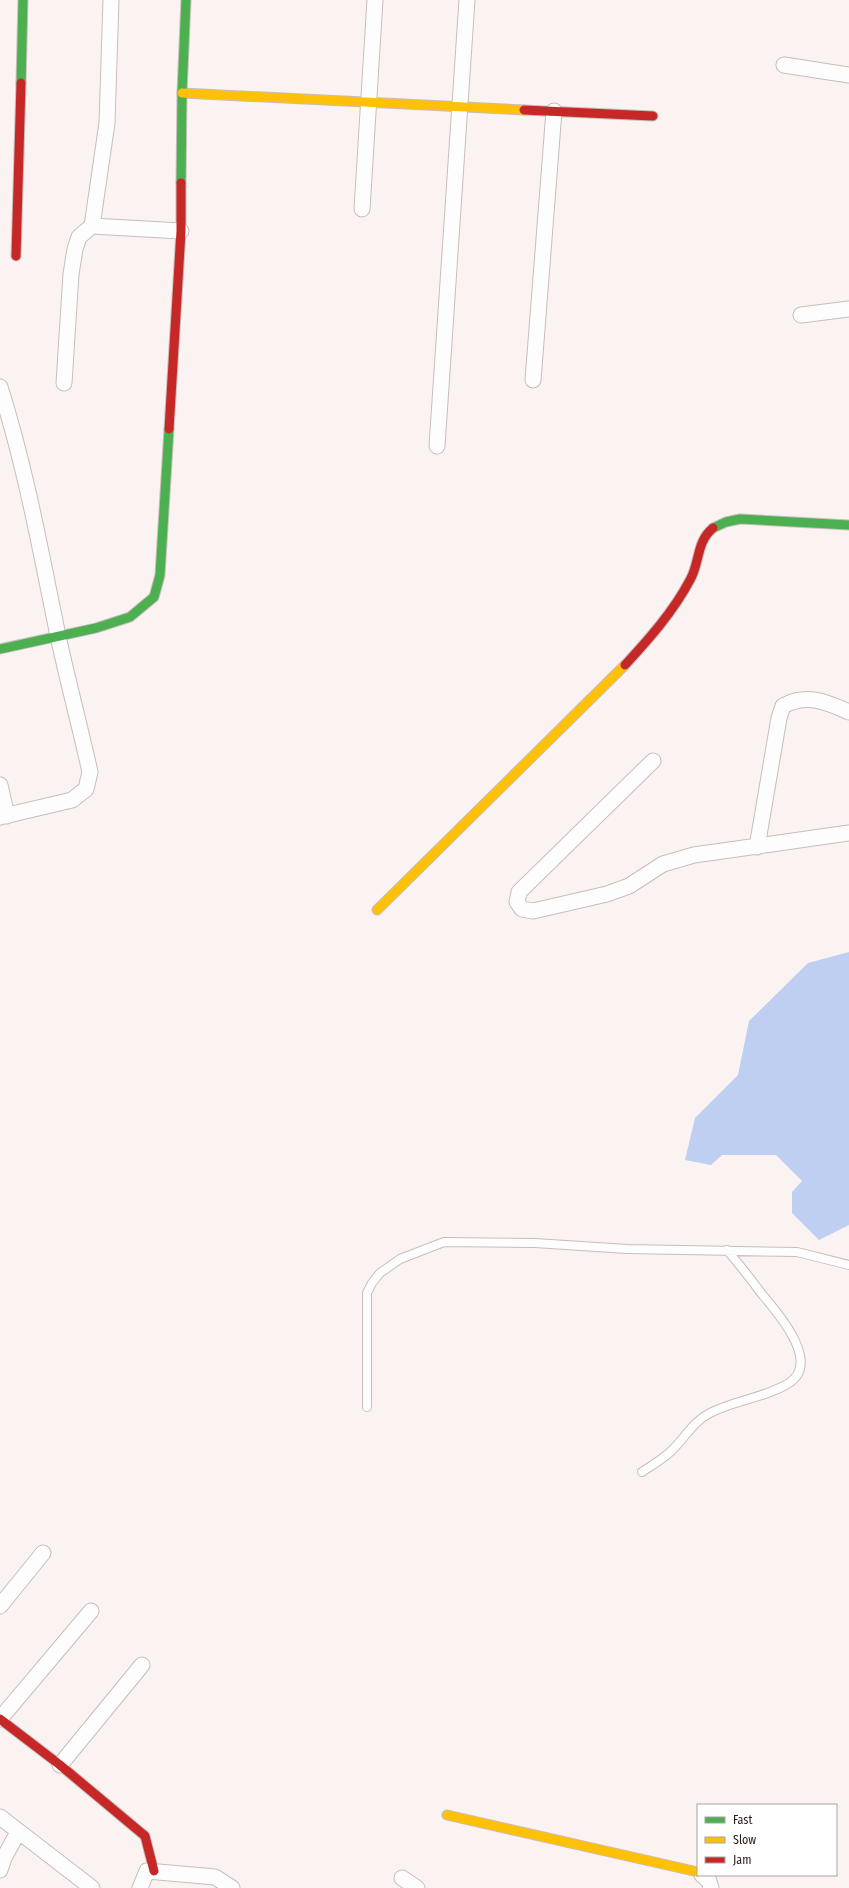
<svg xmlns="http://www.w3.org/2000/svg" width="849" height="1888" viewBox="0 0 849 1888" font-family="'Fira Sans Condensed',sans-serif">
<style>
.water{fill:#becff1}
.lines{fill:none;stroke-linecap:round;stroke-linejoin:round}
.lane-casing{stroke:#c7bebb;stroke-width:10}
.street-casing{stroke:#c7bebb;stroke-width:17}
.fast-casing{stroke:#c7bebb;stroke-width:11}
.slow-casing{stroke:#c7bebb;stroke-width:11}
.jam-casing{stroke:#c7bebb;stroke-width:11}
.lane{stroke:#fefdfd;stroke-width:8}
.street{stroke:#fefdfd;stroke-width:15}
.fast{stroke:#4caf50;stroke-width:9}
.slow{stroke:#ffc107;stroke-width:9}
.jam{stroke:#c62828;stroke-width:9}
</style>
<rect width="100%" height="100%" fill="#faf3f1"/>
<path class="water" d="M 849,952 L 849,1225 L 819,1240 L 792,1213 L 792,1192 L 802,1181 L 776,1155 L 722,1155 L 711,1165 L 685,1160 L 695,1118 L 738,1075 L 749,1021 L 808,963 Z"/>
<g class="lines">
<defs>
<path id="lane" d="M 367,1407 L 367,1293 L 372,1283 L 380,1273 L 400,1259 L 444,1242 L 535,1243 L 627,1249 L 797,1252 L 849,1265
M 642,1472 C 651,1466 661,1460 669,1453 C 684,1440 692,1422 710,1413 C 735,1400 765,1398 789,1383 C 822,1362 776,1311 761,1293 C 750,1278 739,1264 727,1250"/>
<path id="street" d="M 784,65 L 849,75
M 362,209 L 375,0
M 92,226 L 181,231
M 801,315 L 849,309
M 533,380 L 554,111
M 64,383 L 71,274 L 75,249 L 79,237 L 92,226 L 107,123 L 111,0
M 0,387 C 26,469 41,553 58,636 C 68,682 80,727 90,772 L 86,789 L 72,800 L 0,817
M 437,446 L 467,0
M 653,761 L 519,892 L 517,902 L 522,909 L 533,911 L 607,894 L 629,886 L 663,864 L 694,855 L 849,833
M 0,785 L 7,816
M 757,847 L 779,718 L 783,706 C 807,693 826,702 849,712
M 0,1606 L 43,1553
M 0,1719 L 91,1611
M 60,1765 L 142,1665
M 0,1817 L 92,1888
M 0,1870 L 4,1858 L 18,1832
M 702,1875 L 709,1881 L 711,1888
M 402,1878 L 417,1888
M 140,1888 L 147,1871 L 215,1877 L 232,1888"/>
<path id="fast" d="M 21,83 L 23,0
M 181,183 L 182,93 L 186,0
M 713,528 L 726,522 L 740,519 L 849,525
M 0,649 L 96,628 L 130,617 L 154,597 L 160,575 L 169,429"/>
<path id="slow" d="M 182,93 L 524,110
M 377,910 L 625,665
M 447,1815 L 698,1872"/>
<path id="jam" d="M 524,110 L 653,116
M 16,256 L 21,83
M 169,429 L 181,231 L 181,183
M 625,665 C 649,639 673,612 690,580 C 700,563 696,542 713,528
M 0,1719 L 60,1765 L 145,1836 L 154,1871"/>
</defs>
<use href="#lane" class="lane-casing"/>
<use href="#street" class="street-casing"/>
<use href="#fast" class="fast-casing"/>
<use href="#slow" class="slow-casing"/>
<use href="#jam" class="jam-casing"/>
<use href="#lane" class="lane"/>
<use href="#street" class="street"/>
<use href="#fast" class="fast"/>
<use href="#slow" class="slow"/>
<use href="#jam" class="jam"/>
</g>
<rect x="697" y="1804" width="140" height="72" fill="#ffffff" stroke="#a8a4a2"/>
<rect x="705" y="1817" width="20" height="6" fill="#4caf50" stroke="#a8a4a2"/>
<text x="733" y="1824" font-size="12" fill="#261b17">Fast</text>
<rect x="705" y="1837" width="20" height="6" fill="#ffc107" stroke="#a8a4a2"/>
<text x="733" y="1844" font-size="12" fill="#261b17">Slow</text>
<rect x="705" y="1857" width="20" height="6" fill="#c62828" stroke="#a8a4a2"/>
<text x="733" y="1864" font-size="12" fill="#261b17">Jam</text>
</svg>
